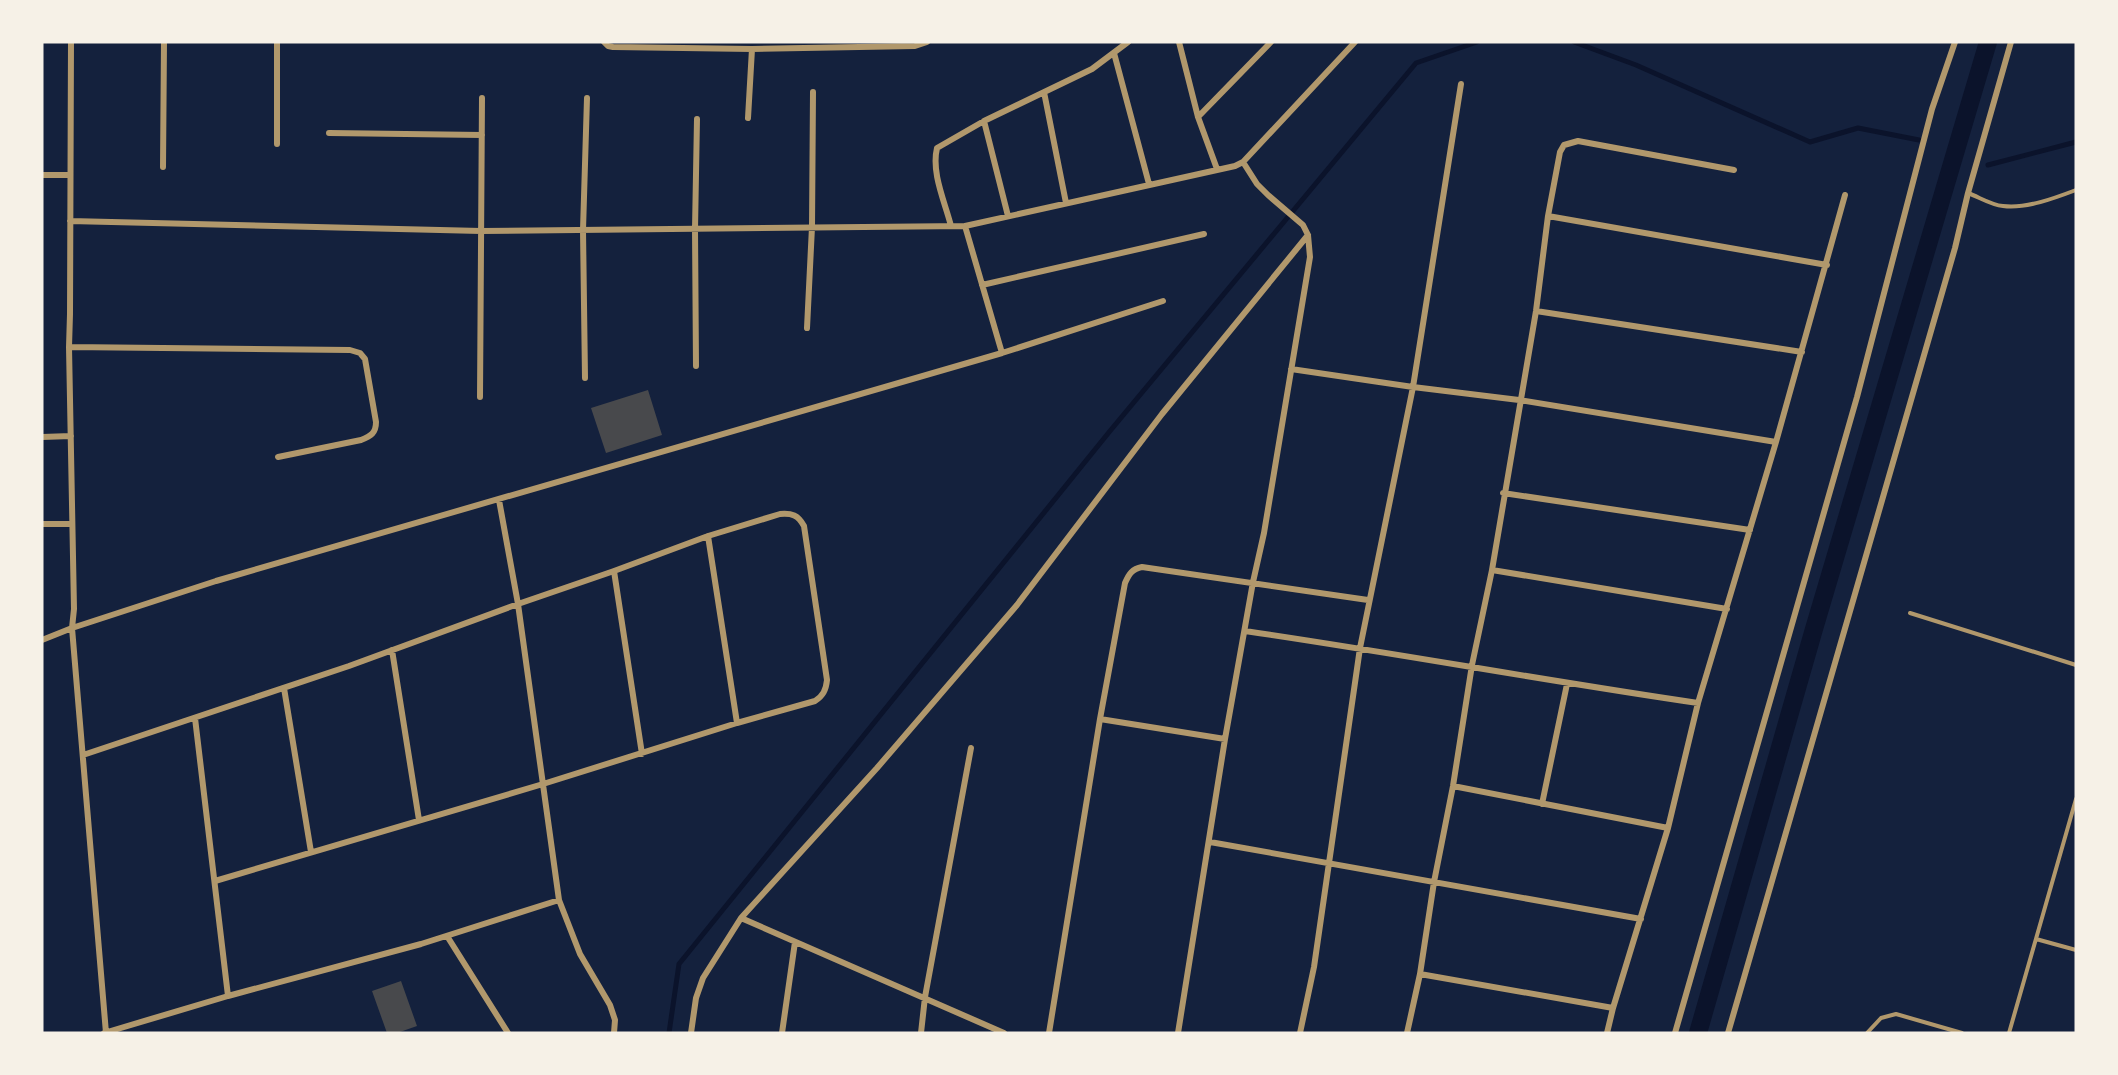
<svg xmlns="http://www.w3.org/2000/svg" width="2118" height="1075" viewBox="0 0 2118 1075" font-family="Rubik,sans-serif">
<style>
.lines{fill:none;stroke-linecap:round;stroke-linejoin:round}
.stream{stroke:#0b132b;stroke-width:5}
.canal{stroke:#0b132b;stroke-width:18}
.building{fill:#48494c}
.service{stroke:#b1986c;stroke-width:4}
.minor{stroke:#b1986c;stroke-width:6}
</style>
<rect width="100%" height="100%" fill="#14213d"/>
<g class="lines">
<path class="stream" d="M 1574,42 L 1636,65 L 1810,142 L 1858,128 L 1919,140
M 1988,165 L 2076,142
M 669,1033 L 679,964 L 1110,431 L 1416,63 L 1477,42"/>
<path class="canal" d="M 1698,1033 L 1814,629 L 1988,42"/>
</g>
<path class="building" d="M 648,390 L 662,435 L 606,453 L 591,408 Z
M 401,981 L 417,1026 L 397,1033 L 387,1033 L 372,991 Z"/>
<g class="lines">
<path class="service" d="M 1968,193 C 1979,197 1991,205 2003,206 C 2026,209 2055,198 2076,190
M 1910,613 L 2076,665
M 2036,939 L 2076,950
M 1867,1033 L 1881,1018 L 1896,1014 L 1962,1033
M 2009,1033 L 2076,799"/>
<path class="minor" d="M 71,42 L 70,314 L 69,347 L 74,609 L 72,628 L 106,1033
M 277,42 L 277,144
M 604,42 L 608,46 L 613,47 L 752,49 L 915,46 L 927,42
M 1179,42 L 1198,117 L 1217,169
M 1114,53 L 1149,184
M 1044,92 L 1066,203
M 1198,117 L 1271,42
M 748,118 L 752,49
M 984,121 L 1008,216
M 329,133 L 482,135
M 163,167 L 164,42
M 42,175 L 70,175
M 1548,216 L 1827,265
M 70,221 L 481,231 L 965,226 L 1235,166 L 1243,162 L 1355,42
M 951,226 C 945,202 931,173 937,148 L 984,121 L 1092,69 L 1128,42
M 982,285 L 1204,234
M 1536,311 L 1802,352
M 807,328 L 812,227 L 813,92
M 69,347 L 350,350 L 360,353 L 365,359 L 376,422 C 376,433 371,436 361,440 L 278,457
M 1002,353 L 1163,301
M 696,366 L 695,229 L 697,119
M 1291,369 L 1413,387 L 1519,400 L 1776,442
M 585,378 L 583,230 L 587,98
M 480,397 L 482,98
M 42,437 L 71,436
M 1503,493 L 1750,530
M 499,500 L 518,604 L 559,900 L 580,954 L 610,1005 L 615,1020 L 614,1033
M 42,524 L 71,524
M 708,536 L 737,723
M 1492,570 L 1727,609
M 614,571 L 642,754
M 1245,631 C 1396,653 1547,681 1698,703
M 42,640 L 72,628 L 216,581 L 1002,353 L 965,226
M 392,650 L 419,820
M 284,688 L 311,852
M 195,718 L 228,996
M 1100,719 L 1225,739
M 83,755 L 349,666 L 518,604 L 614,571 L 708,536 L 780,514 C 792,513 798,515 804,526 L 827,680 C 826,690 823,696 815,701 L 737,723 L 543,784 L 215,881
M 1453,786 L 1668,828
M 1542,804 L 1567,684
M 1210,842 L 1641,919
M 741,918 L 1004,1033
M 447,936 L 508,1033
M 1420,974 L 1613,1008
M 104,1033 L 228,996 L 421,944 L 559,900
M 691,1033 L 696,998 L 703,978 L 741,918 L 877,768 L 1017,605 L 1162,414 L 1308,235
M 782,1033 L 795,942
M 921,1033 L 925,997 L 971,748
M 1049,1033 L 1100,719 L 1125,583 C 1129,574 1132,569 1142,567 L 1368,600
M 1178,1033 L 1225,739 L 1253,582 L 1264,533 L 1310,257 L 1308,235 L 1303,225 L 1268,195 L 1257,184 L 1243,162
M 1300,1033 L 1314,967 L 1360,648 L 1413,387 L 1461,84
M 1407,1033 L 1420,974 L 1434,882 L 1453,786 L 1472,665 L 1492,570 L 1536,311 L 1548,216 L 1560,152 L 1564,145 L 1578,141 L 1734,170
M 1607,1033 L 1613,1008 L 1668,828 L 1698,703 L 1776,442 L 1845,195
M 1675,1033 L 1857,397 L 1932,109 L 1955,42
M 1728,1033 L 1955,248 L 1968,193 L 2011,42"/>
</g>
<rect width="2118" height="1075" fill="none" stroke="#f6f1e7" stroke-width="87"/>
</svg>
